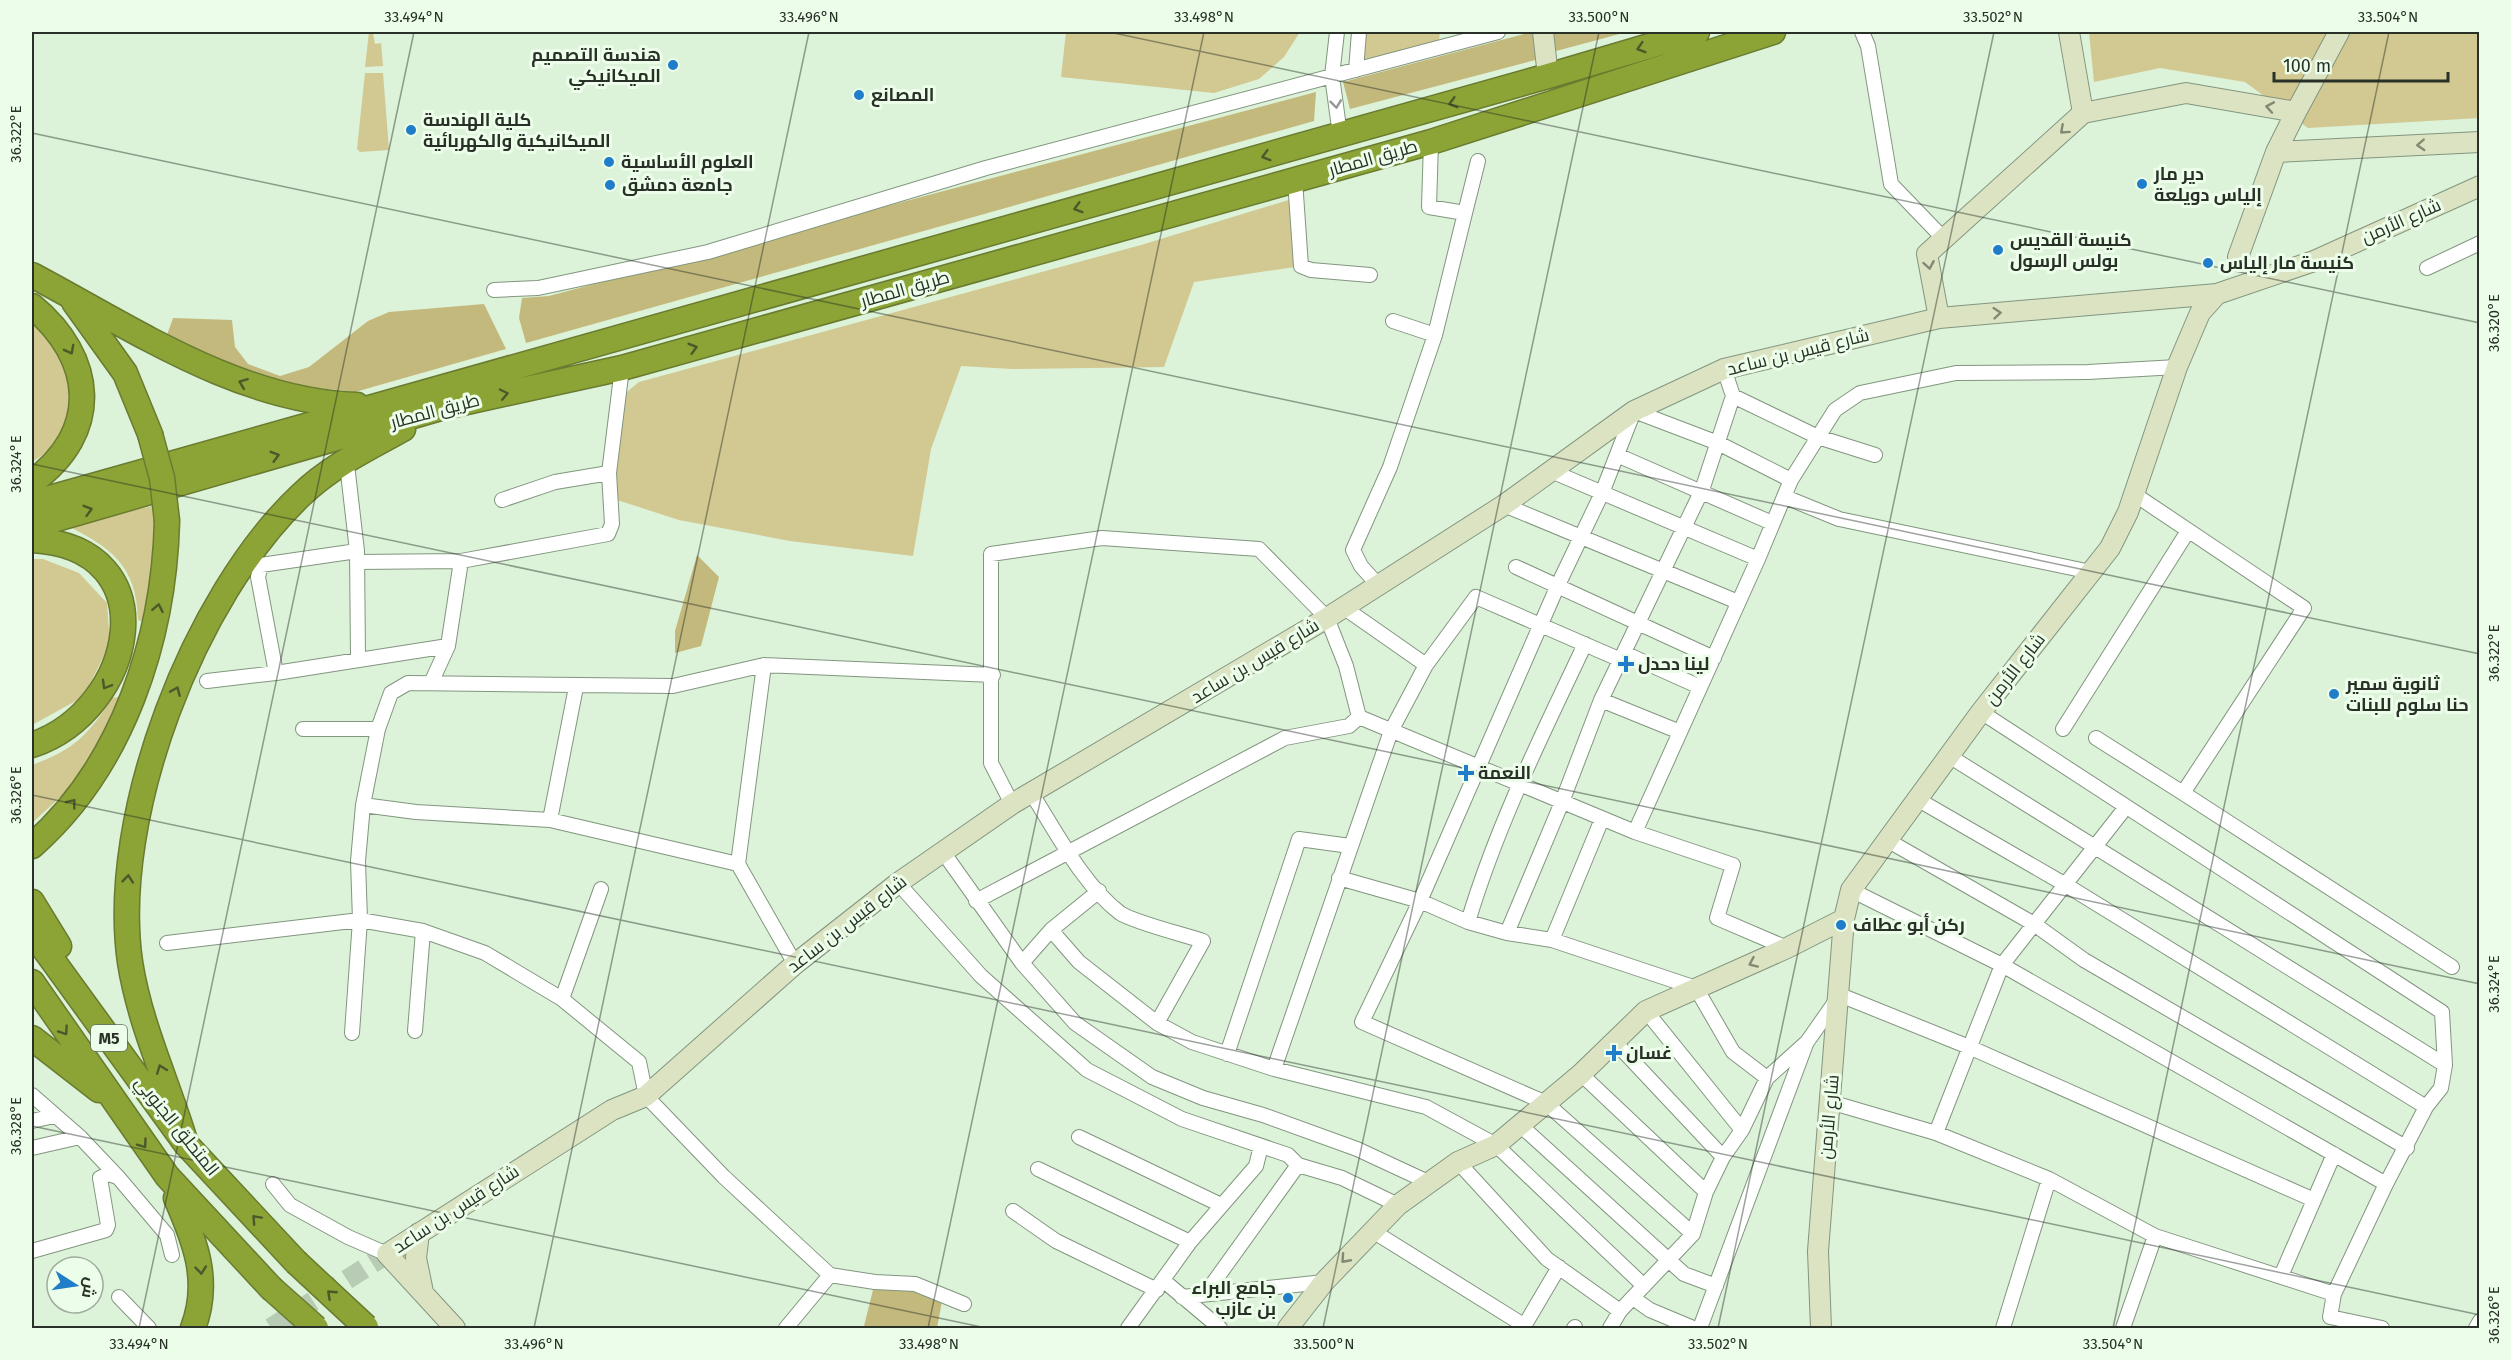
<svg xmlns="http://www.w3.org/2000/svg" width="2511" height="1360" viewBox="0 0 2511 1360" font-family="'Fira Sans',Cairo,sans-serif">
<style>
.green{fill:#d2c891}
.forest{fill:#c4b97c}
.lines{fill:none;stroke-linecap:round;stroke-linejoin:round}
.secondary-tunnel{stroke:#b8cbb5;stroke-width:20;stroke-dasharray:20 10;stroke-linecap:butt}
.street-casing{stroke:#82967f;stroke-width:16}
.secondary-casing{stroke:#82967f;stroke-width:22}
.highway-casing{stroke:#697b30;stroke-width:27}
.street{stroke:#fff;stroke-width:14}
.secondary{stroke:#dce3c2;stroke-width:20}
.highway{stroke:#8ca335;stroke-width:24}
.highway-bridge-casing{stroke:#697b30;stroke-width:27;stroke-linecap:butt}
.highway-bridge{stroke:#8ca335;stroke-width:24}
.oneway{stroke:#4b582c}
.oneway2{stroke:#949893}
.oneway3{stroke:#828a74}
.ticks{fill:none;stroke:#283027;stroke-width:1.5;stroke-opacity:0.45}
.poi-dot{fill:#1f7dc9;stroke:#ecfeea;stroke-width:2}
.labels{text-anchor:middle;stroke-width:6;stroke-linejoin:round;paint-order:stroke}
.shield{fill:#ecfeea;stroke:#636e62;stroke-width:1.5}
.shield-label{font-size:16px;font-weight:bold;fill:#283027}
.poi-label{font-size:18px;font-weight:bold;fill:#283027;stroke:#ecfeea;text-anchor:start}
.street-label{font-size:18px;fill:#283027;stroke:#ecfeea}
.neatline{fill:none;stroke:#283027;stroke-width:2}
.ticks-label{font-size:15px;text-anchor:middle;fill:#283027}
</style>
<rect width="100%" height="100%" fill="#dcf2d9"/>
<path class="green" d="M 369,32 L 373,33 L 375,44 L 381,43 L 383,66 L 365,67 Z
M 1066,32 L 1300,32 L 1284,57 L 1259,79 L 1214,93 L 1061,77 Z
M 1359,32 L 1440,32 L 1438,48 L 1356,70 Z
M 2089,32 L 2479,32 L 2479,118 L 2308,128 L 2245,82 L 2160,68 L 2094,82 Z
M 365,73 L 383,73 L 389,150 L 360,152 L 357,149 Z
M 1295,198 L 1301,266 L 1194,282 L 1164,367 L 1012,369 L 961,366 L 931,449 L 913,556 L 790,541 L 679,520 L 611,498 L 622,396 L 639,382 L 1141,245 Z
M 32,318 L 66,349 L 76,409 L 55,447 L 32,462 Z
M 153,506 C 157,546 152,582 144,622 L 138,620 C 137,565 110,547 66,525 Z
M 32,559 L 43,559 L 79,573 L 107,603 L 110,644 L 83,697 L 32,725 Z
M 123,696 L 98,746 L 67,791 L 32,823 L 32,765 C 73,750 88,736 112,698 Z"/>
<path class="forest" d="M 1532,32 L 1539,59 L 1350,109 L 1343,82 Z
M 1543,32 L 1627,32 L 1545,54 Z
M 1316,92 L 1314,121 L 526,343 L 519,318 L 522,298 L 549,296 Z
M 484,304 L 506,349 L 355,392 L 280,384 L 237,371 L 167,335 L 173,318 L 232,320 L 235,347 L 248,364 L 280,376 L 309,367 L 368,321 L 389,312 Z
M 697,555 L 719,577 L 701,646 L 675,653 L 675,631 Z
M 875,1282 L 943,1296 L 937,1328 L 867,1328 L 864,1326 Z"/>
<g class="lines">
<path class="secondary-tunnel" d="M 271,1328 L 387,1254"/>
<defs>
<path id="street" d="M 1337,32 L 1332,76 L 1340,135
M 1862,32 L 1868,46 L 1891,184 L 1944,239
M 1356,70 L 1359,32
M 1295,180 L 1301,266 L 1311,270 L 1370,275
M 1465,213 L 1478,161
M 2427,268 L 2480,243
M 494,290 L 538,288 L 708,252 L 986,168 L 1498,32
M 1393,321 L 1435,335
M 1733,396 L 1818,437 L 1875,455
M 1617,455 L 1772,523
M 1551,471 L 1758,559
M 348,473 L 357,551 L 358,658
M 2134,494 L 2304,608 L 2183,793 L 2452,967
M 1785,497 L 1839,519 L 2091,572
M 502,500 L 555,482 L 609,473
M 1504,505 L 1738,602
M 357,562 L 461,561
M 1516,567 L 1714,658
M 1377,584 L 1361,566 L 1353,550 L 1390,467 L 1435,335 L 1465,213 L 1429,207 L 1431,142
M 1343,607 L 1426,665
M 1624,653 L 1700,687
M 764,665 L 738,864 L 795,964
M 276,673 L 258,577 L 261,565 L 357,551
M 207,681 L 276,673 L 448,646
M 431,683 L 448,646 L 461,561 L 608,534 L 612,524 L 609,473 L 622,368
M 1601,700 L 1680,732
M 1981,712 L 2442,1012 L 2445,1065 L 2441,1088 L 2426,1107 L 2386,1184 L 2334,1294 L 2330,1317 L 2382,1328
M 1359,717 L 1635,832 L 1733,865 L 1717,918 L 1787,948
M 303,729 L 378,729
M 2063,729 L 2188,531
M 2096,738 L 2183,793
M 1949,756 L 2445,1065
M 1032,794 C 1056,832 1084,886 1120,913 C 1133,922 1185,935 1203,941 L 1157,1023
M 1917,799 L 2066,885 L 2426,1107
M 363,805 L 416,812 L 550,820 L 738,864
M 550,820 L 576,687
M 1635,832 L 1758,559 L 1791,480 L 1835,410 L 1860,393 L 1956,373 L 2088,372 L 2177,367
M 1887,840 L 2034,924 L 2084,960 L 2407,1148
M 943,852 L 1022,963 L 1075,1023 L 1152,1077 L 1203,1098 L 1263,1115 L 1357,1149 L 1428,1182
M 1339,878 L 1420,901 L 1468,922 L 1507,933 L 1552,940 L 1696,988 L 1733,1052 L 1767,1078
M 898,883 L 981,976 L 1087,1070 L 1182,1119 L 1288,1155 L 1298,1165 L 1342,1178 L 1398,1205
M 1851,890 L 2002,965 L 2386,1184
M 976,901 L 1285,738 L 1349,726 L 1359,717 L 1346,666 L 1327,618 L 1259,549 L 1102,538 L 991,554 L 991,763 L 1012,804
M 1468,922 C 1497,825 1542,735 1585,644
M 1051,930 L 1079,962 L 1157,1023 L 1192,1042 L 1274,1069 L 1426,1107 L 1496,1145 L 1644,1286
M 1507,933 L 1562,802 L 1601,700 L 1702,490 L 1733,396 L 1724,369
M 1552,940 L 1602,819
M 167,943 L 360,920 L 423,931 L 485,953 L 562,999 L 639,1062 L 646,1096 L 724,1177 L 830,1275 L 875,1282 L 915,1284 L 964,1304
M 1022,963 L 1051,930 L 1099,891
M 562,999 L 601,889
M 1646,1011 L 1742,1130
M 415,1031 L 423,931
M 352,1033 L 360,920 L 358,861 L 363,805 L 378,729 L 391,693 L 408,683 L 673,686 L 764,665 L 993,675
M 1613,1040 L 1723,1157
M 1227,1054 L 1299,839 L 1350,846
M 1274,1069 L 1391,731 L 1426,665 L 1476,597 L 1621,660
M 1581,1074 L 1706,1192
M 32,1095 L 80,1137 L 118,1177 L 167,1235 L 172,1255
M 1830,1102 L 1936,1133 L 2049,1179 L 2155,1236 L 2334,1294
M 32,1121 L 54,1116
M 1520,1125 L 1684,1274 L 1716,1286
M 1936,1133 L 2002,965 L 2126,807
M 1079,1137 L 1221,1205
M 32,1148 L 80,1137
M 1458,1162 L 1547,1259 L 1620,1311
M 1038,1169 L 1190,1242
M 273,1184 L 290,1205 L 348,1237 L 387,1254
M 1013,1211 L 1056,1241 L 1157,1290
M 1371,1230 L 1525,1326
M 1693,1234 L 1546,1103 L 1362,1022 L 1420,901 L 1558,585 L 1602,493 L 1634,411 L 1718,443 L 1791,480
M 32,1251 L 106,1230 L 108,1225 L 100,1178 L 108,1174 L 118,1177
M 2281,1276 L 2334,1154
M 1164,1281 L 1220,1328
M 1206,1293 L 1298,1165
M 119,1297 L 149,1328
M 1182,1297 L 1324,1282
M 1633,1298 L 1650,1310 L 1693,1328
M 786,1328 L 830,1275
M 1128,1328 L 1190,1242 L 1256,1166 L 1261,1146
M 1523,1328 L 1559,1267
M 1574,1328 L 1575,1327
M 1610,1328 L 1620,1311 L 1693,1234 L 1706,1192 L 1723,1157 L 1742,1130 L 1767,1078 L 1807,1042 L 1840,995 L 1969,1047 L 2314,1200
M 1700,1328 L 1806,1044
M 2003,1328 L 2049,1179
M 2123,1328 L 2155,1236
M 2476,1328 L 2480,1321"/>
<path id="secondary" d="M 1543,32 L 1548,76
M 2069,32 L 2083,113
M 2296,112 L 2339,32
M 2238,257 L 2276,152
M 1939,318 L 1927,254 L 2083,113 L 2186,93 L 2296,112 L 2276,152 L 2480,142
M 419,1233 L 416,1258 L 423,1292
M 455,1328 L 387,1254 L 612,1110 L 646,1096 L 795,964 L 898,883 L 1012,804 L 1327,618 L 1504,505 L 1634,411 L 1724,369 L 1939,318 L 2217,294
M 1288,1328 L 1324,1282 L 1398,1205 L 1458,1162 L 1496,1145 L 1581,1074 L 1646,1011 L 1787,948 L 1844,919
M 1821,1328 L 1818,1251 L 1844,919 L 1851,890 L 1981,712 L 2110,548 L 2128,512 L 2177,367 L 2200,313 L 2217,294 L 2314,261 L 2480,186"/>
<path id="highway" d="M 32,275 C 132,328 240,402 357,405
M 74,302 L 125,373 L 150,434
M 32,306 C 95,358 102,432 32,482
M 32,503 L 1548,76 L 1697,32
M 32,526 L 444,407 L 622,368 L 1431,142 L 1773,32
M 32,540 C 170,547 136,710 32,745
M 32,846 C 123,766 164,639 167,521
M 32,902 L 59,946
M 32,932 L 186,1144 L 296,1262
M 32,982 L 167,1176 L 271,1288
M 32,1038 L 99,1090
M 186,1144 C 168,1083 140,1026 130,962 C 109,816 194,596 301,495 C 331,466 367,449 403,429
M 176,1198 C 195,1241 211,1281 193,1328"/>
</defs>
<use href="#street" class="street-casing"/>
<use href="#secondary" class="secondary-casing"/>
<use href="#highway" class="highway-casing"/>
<use href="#street" class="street"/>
<use href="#secondary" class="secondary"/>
<use href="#highway" class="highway"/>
<defs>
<path id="highway-bridge" d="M 150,434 L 162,478 L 167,521
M 296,1262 L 366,1327
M 271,1288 L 316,1328"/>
</defs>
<use href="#highway-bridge" class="highway-bridge-casing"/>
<use href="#highway-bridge" class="highway-bridge"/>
</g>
<defs><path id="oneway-chevron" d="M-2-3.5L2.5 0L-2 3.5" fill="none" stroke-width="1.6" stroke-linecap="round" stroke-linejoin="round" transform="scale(1.5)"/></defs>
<g class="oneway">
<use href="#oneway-chevron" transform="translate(1641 48) rotate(163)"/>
<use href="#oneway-chevron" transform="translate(1453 103) rotate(164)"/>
<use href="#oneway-chevron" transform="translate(1266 156) rotate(164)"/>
<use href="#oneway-chevron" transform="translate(1078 208) rotate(164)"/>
<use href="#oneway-chevron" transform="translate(693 348) rotate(-16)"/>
<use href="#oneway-chevron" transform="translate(70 350) rotate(62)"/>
<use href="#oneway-chevron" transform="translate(243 383) rotate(-159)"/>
<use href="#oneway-chevron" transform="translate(504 394) rotate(-12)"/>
<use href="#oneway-chevron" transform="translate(275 456) rotate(-16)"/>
<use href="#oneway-chevron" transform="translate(88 510) rotate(-16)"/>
<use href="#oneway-chevron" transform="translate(158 608) rotate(-79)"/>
<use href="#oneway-chevron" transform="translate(106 685) rotate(120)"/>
<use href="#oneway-chevron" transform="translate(176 691) rotate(-67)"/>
<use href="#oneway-chevron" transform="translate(72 803) rotate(-52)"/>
<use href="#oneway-chevron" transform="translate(128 879) rotate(-84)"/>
<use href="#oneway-chevron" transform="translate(64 1031) rotate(56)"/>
<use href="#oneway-chevron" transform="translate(161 1069) rotate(-111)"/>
<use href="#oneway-chevron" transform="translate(143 1144) rotate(54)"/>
<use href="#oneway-chevron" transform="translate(256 1219) rotate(-133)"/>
<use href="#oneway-chevron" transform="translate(201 1270) rotate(84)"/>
<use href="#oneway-chevron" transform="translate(331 1294) rotate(-137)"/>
</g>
<use class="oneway2" href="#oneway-chevron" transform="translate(1336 104) rotate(83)"/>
<g class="oneway3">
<use href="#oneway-chevron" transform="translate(2270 107) rotate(-170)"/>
<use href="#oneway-chevron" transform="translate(2064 130) rotate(138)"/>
<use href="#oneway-chevron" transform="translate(2421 145) rotate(177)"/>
<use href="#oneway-chevron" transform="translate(1929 265) rotate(80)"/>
<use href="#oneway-chevron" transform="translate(1997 313) rotate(-5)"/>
<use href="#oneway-chevron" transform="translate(1753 963) rotate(156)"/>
<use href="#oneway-chevron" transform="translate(1345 1259) rotate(132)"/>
</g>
<path class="ticks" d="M 1109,32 L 2480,323M 32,133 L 2480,654M 32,464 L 2480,984M 32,795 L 2480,1315M 32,1126 L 986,1328M 139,1328 L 414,32M 534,1328 L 809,32M 928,1328 L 1204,32M 1323,1328 L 1599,32M 1718,1328 L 1994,32M 2113,1328 L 2389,32"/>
<g class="poi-dot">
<circle cx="673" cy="65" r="6"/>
<circle cx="859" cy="95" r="6"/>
<circle cx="411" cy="130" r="6"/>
<circle cx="609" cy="162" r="6"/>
<circle cx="2142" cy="184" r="6"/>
<circle cx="610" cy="185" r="6"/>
<circle cx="1998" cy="250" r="6"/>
<circle cx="2208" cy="263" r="6"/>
<path d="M1623 655h6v6h6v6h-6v6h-6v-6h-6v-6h6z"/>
<circle cx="2334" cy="694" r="6"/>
<path d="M1463 764h6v6h6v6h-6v6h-6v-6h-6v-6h6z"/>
<circle cx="1841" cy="925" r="6"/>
<path d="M1611 1044h6v6h6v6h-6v6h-6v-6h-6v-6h6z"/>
<circle cx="1288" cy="1298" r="6"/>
</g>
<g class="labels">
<rect class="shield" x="91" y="1025" width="36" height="26" rx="4.5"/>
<g class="shield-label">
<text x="109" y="1044">M5</text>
</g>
<g class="poi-label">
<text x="661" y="61" text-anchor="end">هندسة التصميم<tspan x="661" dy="21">الميكانيكي</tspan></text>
<text x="871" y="101">المصانع</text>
<text x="423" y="126">كلية الهندسة<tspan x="423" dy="21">الميكانيكية والكهربائية</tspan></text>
<text x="621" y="168">العلوم الأساسية</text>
<text x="2154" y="180">دير مار<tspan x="2154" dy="21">إلياس دويلعة</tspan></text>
<text x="622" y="191">جامعة دمشق</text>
<text x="2010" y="246">كنيسة القديس<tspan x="2010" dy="21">بولس الرسول</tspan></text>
<text x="2220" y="269">كنيسة مار إلياس</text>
<text x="1638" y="670">لينا دحدل</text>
<text x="2346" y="690">ثانوية سمير<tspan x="2346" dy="21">حنا سلوم للبنات</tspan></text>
<text x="1478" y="779">النعمة</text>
<text x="1853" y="931">ركن أبو عطاف</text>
<text x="1626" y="1059">غسان</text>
<text x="1276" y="1294" text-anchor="end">جامع البراء<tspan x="1276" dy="21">بن عازب</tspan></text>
</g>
<g class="street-label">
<text transform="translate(1373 158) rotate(-16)" y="6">طريق المطار</text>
<text transform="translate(2401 221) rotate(-24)" y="6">شارع الأرمن</text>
<text transform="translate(905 289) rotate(-16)" y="6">طريق المطار</text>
<text transform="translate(1798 352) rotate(-14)" y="6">شارع قيس بن ساعد</text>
<text transform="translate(435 411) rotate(-15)" y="6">طريق المطار</text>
<text transform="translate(1255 661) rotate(-31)" y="6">شارع قيس بن ساعد</text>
<text transform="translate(2015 669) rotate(-52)" y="6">شارع الأرمن</text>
<text transform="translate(847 924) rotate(-38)" y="6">شارع قيس بن ساعد</text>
<text transform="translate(1829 1117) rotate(-85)" y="6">شارع الأرمن</text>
<text transform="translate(177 1126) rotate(51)" y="6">المتحلق الجنوبي</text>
<text transform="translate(456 1209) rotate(-33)" y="6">شارع قيس بن ساعد</text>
</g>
</g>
<rect width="2511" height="1360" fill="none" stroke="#ecfeea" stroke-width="66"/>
<g transform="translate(75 1285) rotate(102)"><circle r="28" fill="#ecfeea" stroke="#9eac9c" stroke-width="1.5"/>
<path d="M0-4.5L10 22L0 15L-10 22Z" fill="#1f7dc9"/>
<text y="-9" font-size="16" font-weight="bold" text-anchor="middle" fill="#283027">ش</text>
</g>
<path d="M2274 72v9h174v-9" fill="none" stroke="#283027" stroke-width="3"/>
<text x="2283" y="72" font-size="18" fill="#283027" stroke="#ecfeea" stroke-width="4.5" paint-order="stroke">100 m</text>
<rect x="33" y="33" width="2445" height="1294" class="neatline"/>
<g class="ticks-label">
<text x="414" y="22">33.494°N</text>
<text x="809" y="22">33.496°N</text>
<text x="1204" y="22">33.498°N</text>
<text x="1599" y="22">33.500°N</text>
<text x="1993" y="22">33.502°N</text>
<text x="2388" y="22">33.504°N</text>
<text transform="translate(16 134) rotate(-90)" y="5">36.322°E</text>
<text transform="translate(2494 323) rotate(-90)" y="5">36.320°E</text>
<text transform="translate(16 464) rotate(-90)" y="5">36.324°E</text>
<text transform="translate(2494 653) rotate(-90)" y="5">36.322°E</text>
<text transform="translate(16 795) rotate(-90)" y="5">36.326°E</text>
<text transform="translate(2494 984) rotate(-90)" y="5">36.324°E</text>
<text transform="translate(16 1126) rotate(-90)" y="5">36.328°E</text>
<text transform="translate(2494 1315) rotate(-90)" y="5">36.326°E</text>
<text x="139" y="1349">33.494°N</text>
<text x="534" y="1349">33.496°N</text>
<text x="929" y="1349">33.498°N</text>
<text x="1324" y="1349">33.500°N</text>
<text x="1718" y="1349">33.502°N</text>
<text x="2113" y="1349">33.504°N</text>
</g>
</svg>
